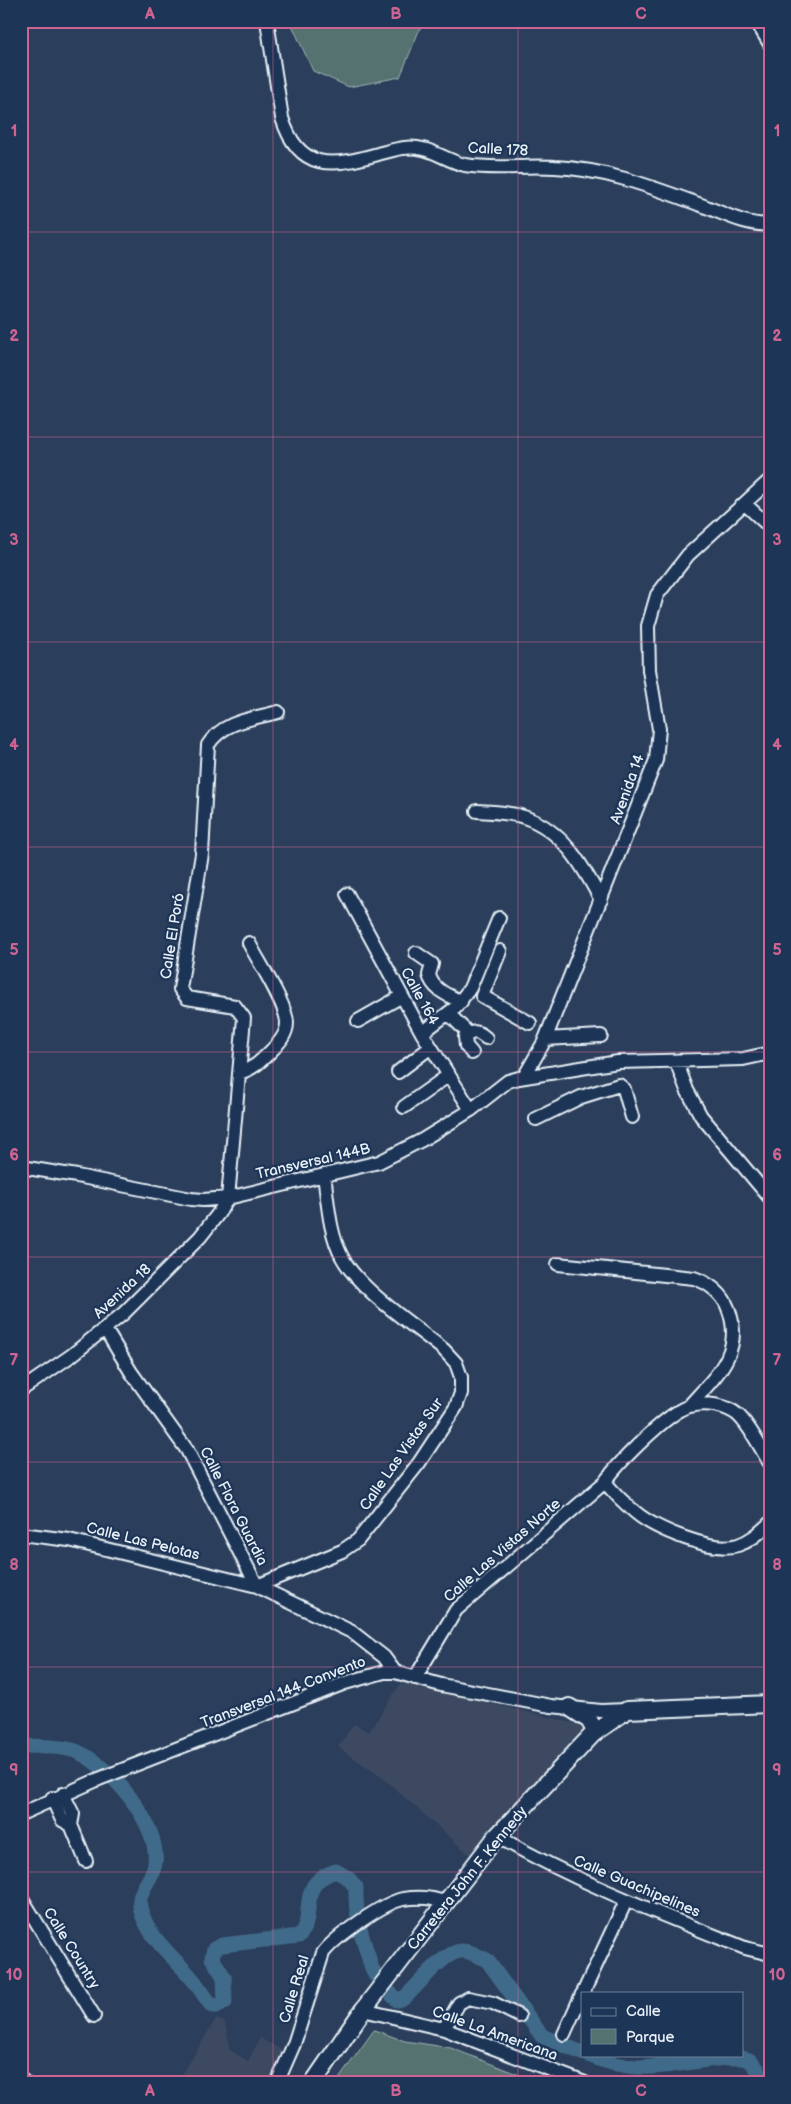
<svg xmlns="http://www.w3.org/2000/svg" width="791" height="2104" viewBox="0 0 791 2104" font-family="'Balsamiq Sans',sans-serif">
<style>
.built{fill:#3c4960}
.green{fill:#547270;stroke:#9eb2b4}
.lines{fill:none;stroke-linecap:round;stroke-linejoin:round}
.river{stroke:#416a89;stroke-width:15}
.minor-casing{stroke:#e8f1f8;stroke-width:16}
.major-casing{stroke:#e8f1f8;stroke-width:20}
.minor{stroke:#1d3557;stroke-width:12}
.major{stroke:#1d3557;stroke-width:16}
.grid{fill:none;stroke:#cf6492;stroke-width:1;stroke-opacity:0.55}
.labels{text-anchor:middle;stroke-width:4.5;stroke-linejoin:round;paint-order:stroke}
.street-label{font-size:15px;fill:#e8f1f8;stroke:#1d3557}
.neatline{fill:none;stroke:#cf6492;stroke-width:2}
.grid-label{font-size:16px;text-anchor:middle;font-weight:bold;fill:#cf6492}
</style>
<rect width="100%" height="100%" fill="#2b3e5b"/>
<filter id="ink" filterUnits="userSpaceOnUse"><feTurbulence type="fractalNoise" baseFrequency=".02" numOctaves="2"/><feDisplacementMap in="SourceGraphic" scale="10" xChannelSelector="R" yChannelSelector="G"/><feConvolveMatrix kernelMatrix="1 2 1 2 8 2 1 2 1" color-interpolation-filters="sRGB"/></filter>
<g filter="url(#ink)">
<path class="built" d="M 404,1678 L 438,1691 L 586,1726 L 473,1858 L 384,1779 L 338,1747 L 354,1724 L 369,1732 Z
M 216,2019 L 225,2022 L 230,2050 L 248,2061 L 260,2038 L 287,2053 L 274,2083 L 188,2083 L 180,2078 Z"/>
<path class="green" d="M 290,21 L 423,21 L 400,77 L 349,87 L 313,71 Z
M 374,2030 L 405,2041 L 451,2048 L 522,2076 L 527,2083 L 336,2083 Z"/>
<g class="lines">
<path class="river" d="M 21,1746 C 36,1746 65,1746 78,1752 C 111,1767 160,1824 155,1863 C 152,1885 131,1891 144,1919 C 153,1941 174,1958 189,1975 C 198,1985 204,1996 212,2006 L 218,2006 L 225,2002 L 224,1977 L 212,1958 L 214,1949 L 222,1945 L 299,1936 C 318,1915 294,1884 336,1871 L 348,1878 L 356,1887 C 355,1911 359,1930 367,1952 C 371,1963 370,1970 379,1980
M 389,1992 L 397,2000 L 404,1998 C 418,1986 443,1952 461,1951 C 469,1950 479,1957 487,1960 L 542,2036 L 582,2053
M 588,2055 C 608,2064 629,2068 651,2067 C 672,2067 736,2052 749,2060 C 754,2063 758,2071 762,2075 L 761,2083"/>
<defs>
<path id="minor" d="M 267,21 L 282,118 C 299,172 332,167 378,154 C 393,150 407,145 423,149 C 437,152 450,162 465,165 C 495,170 525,165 555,167 C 606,169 654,188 701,205 C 721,212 748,227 770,224
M 756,21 L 770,44
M 745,504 L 770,527
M 477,811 C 492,812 509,812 524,817 C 563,830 583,866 601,900
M 347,894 L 422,1033 L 471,1110
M 500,951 L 482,996 L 530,1023
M 416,953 L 432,964 L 429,975 C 433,990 448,995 461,1002
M 449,1014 L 469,1034
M 358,1021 L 402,996
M 422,1033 L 455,1008 L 470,988 L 499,918
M 545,1039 L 601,1036
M 472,1053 L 466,1046 L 465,1037 C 473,1030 478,1031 486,1038
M 676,1061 L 687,1090 L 701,1116 L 770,1198
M 398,1072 L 431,1047
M 239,1073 C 253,1069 260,1062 270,1052 C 278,1044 287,1035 287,1023 C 287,1005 258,961 249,943
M 524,1077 L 544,1042 L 656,760 L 659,729 L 649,670 L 648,626 L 657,595 L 688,555 L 770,480
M 404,1107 L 449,1075
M 536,1119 L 581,1097 L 619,1085 L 624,1089 L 632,1117
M 21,1167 L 77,1176 L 191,1199 L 203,1200 L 228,1198 L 379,1162 L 422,1140 L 471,1110 L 508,1081 L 519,1078 L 618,1062 L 743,1059 L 770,1053
M 558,1264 L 694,1278 C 709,1283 723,1294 728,1308 C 745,1351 716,1376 689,1406
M 105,1329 L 131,1372 L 187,1450 L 257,1586 L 352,1632 L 384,1657 L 395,1672
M 21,1390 L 72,1355 L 124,1313 L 200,1237 L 218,1214 L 228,1198 L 244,1018 L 235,1006 L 187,998 L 180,989 L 202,854 L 208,745 C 223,721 252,719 278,712
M 605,1482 C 618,1463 669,1411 690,1406 C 705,1402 726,1405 738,1415 C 751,1427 760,1448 770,1463
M 21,1534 L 69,1540 L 257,1586 L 342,1551 L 358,1540 L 419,1463 L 456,1407 L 461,1393 L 461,1377 L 456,1363 L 444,1350 C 414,1325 360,1291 342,1257 C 329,1233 328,1202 324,1175
M 415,1678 L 456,1610 L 605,1482 C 614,1493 624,1503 635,1512 C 655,1529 713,1553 738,1545 C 751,1541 760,1532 770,1523
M 52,1798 L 62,1820 L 71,1825 L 73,1814 L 63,1794
M 21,1814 L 99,1779 L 345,1683 L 384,1672 L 395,1672 L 441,1685 L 551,1706 L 601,1711 L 627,1710
M 71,1825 L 86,1861
M 497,1836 C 576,1882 660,1914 745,1948 L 770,1954
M 21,1897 L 94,2016
M 583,1993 L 626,1901
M 363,2010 L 444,2029 L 585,2083
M 444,2029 L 459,2003 L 468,1998 L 493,2003 L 519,2016
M 564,2034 L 582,1994
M 21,2079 L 25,2083
M 277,2083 L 294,2044 L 323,1953 C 335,1937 383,1903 403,1899 C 417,1897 433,1897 445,1903"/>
<path id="major" d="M 569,1707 L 589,1720 L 594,1729 L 593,1734
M 313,2083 L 363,2010 L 497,1836 L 593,1734 L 627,1710 L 770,1704"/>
</defs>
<use href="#minor" class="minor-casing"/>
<use href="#major" class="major-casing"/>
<use href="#minor" class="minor"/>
<use href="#major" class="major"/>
</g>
</g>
<path class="grid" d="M 273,21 L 273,2083M 518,21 L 518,2083M 21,232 L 770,232M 21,437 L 770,437M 21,642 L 770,642M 21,847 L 770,847M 21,1052 L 770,1052M 21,1257 L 770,1257M 21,1462 L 770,1462M 21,1667 L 770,1667M 21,1872 L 770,1872"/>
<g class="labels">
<g class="street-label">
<text transform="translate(498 149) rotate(3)" y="5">Calle 178</text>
<text transform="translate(627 789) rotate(-70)" y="5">Avenida 14</text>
<text transform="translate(172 936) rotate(-81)" y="5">Calle El Poró</text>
<text transform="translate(420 996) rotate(61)" y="5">Calle 164</text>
<text transform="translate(313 1161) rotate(-13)" y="5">Transversal 144B</text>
<text transform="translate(122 1291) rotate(-43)" y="5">Avenida 18</text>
<text transform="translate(401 1454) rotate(-55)" y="5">Calle Las Vistas Sur</text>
<text transform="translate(234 1506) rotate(63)" y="5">Calle Flora Guardia</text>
<text transform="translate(143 1541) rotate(14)" y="5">Calle Las Pelotas</text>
<text transform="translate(502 1550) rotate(-41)" y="5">Calle Las Vistas Norte</text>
<text transform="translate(283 1692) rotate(-21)" y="5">Transversal 144 Convento</text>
<text transform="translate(467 1878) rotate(-51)" y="5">Carretera John F. Kennedy</text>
<text transform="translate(637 1886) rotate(23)" y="5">Calle Guachipelines</text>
<text transform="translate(72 1948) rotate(58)" y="5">Calle Country</text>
<text transform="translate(294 1989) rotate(-73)" y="5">Calle Real</text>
<text transform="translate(495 2033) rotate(20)" y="5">Calle La Americana</text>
</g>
</g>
<rect width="791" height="2104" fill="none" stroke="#1d3557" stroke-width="55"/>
<rect x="581" y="1992" width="162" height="65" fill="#1d3557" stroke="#6e8097"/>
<rect x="591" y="2008" width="25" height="8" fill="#1d3557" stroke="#6e8097"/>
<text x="626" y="2016" font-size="15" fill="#e8f1f8">Calle</text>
<rect x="591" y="2029" width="25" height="15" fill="#547270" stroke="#6e8097"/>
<text x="626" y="2042" font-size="15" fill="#e8f1f8">Parque</text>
<rect x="28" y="28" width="736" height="2048" class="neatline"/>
<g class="grid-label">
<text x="150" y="19">A</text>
<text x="396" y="19">B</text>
<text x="641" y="19">C</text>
<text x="14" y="136">1</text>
<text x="777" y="136">1</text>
<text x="14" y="341">2</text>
<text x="777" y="341">2</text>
<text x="14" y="545">3</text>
<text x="777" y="545">3</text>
<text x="14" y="750">4</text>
<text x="777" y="750">4</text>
<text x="14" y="955">5</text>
<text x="777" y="955">5</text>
<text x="14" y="1160">6</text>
<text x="777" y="1160">6</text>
<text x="14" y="1365">7</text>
<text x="777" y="1365">7</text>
<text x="14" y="1570">8</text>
<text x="777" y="1570">8</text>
<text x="14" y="1775">9</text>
<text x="777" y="1775">9</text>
<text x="14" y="1980">10</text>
<text x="777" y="1980">10</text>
<text x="150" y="2096">A</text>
<text x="396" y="2096">B</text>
<text x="641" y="2096">C</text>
</g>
</svg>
